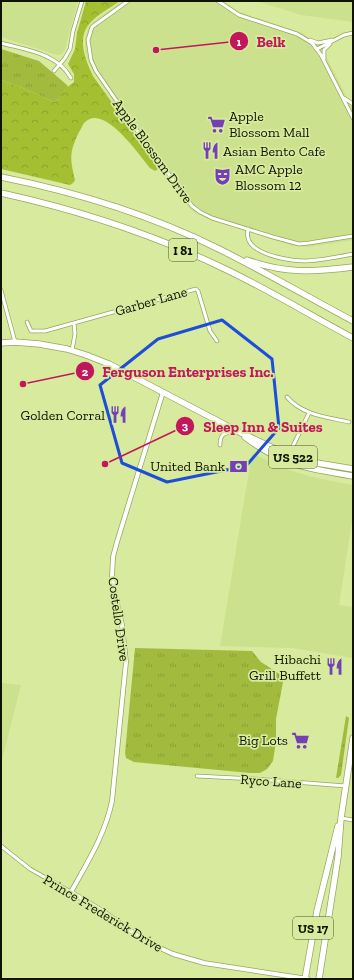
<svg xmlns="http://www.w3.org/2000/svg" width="354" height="980" viewBox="0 0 354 980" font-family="'Zilla Slab',serif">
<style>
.built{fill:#cce18d}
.grass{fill:url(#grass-tufts)}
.forest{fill:url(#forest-crowns)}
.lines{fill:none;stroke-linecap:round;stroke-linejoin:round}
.street-casing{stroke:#96a75e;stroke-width:4.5}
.secondary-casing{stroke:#96a75e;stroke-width:5.5}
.highway-casing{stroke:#96a75e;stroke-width:7}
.street{stroke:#fff;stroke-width:3}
.secondary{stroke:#fff;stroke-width:4}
.highway{stroke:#fff;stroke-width:5.5}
.marked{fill:none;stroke:#1d4ed8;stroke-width:3;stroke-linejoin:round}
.labels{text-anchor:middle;stroke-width:3.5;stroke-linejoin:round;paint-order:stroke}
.shield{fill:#d7ea9e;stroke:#4b542f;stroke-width:1}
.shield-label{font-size:13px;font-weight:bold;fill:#0f1400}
.poi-label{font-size:14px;fill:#0f1400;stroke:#d7ea9e;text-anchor:end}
.street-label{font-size:14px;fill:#0f1400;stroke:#d7ea9e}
.leader{fill:none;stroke:#c2185b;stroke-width:1.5}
.callout-dot{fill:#c2185b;stroke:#d7ea9e;stroke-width:1.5}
.mark-label{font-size:12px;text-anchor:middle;font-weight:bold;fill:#fff}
.callout-label{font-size:15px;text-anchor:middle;font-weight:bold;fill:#c2185b;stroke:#d7ea9e;stroke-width:3.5;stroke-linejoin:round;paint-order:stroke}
</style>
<defs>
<pattern id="grass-tufts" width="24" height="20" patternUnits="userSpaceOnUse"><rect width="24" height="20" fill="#a2bb3e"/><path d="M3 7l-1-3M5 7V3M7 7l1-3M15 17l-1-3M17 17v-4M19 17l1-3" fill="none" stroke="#8aa035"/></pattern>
<pattern id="forest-crowns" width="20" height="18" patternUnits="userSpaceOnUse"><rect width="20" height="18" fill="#a5bf33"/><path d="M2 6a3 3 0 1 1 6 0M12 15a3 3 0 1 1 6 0" fill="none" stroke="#8da32b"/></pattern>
</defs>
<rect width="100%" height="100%" fill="#d7ea9e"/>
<path class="built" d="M 1,1 L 78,1 L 65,49 L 62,54 L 57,55 L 1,37 Z
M 122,1 L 223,1 L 240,12 L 302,33 L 316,43 L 324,52 L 353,109 L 353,240 L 309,247 L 293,246 L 211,220 L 195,213 L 189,208 L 134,131 L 94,73 L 88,61 L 85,50 L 85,39 L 88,28 L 95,20 Z
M 257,1 L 353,1 L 353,22 L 301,15 Z
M 252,453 L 277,465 L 298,473 L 317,478 L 353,485 L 353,515 L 339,605 L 353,607 L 353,658 L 292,648 L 220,646 Z
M 1,683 L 21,685 L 1,764 Z"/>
<path class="grass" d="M 1,49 L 39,61 L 67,85 L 68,87 C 62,91 62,99 54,102 L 23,88 L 1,80 Z
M 135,648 L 252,651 L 261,662 L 281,675 L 283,682 L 276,719 L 276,741 L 273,761 L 267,769 L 260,773 L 250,773 L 134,762 L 126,758 L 125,753 Z
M 346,716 L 349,718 L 341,775 L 338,778 L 336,778 Z"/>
<path class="forest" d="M 86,1 L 120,1 C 110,8 98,14 90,23 C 76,38 86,61 93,76 L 158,167 L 158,169 L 155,171 L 150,168 C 139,155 107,108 88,120 C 83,122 82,128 79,132 C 69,153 70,158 75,180 L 73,183 L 70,185 L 1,169 L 1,80 L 23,88 L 54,102 L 58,100 L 66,88 L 74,82 L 74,74 L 68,64 L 75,49 L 77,33 Z"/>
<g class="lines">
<defs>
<path id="street" d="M 128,1 L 92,27 L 88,40 L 91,60 L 96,71 L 136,129 L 192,206 L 200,212 L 212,218 L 273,237 L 299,244 L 309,243 L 353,236
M 218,1 L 239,15 L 297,34 L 312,43 L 321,55 L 353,118
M 310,40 L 318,43 L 332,40
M 1,43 C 26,50 57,53 71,78
M 317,49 L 344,35 L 353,33
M 324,59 L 324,50 L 330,44
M 54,71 L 65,58 L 70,49 L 73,31 L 82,1
M 344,98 L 353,104
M 248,229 C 247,234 247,239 251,244 C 261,256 291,261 306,261 C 322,260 338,257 353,254
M 1,290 L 15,342
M 27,322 L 31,331 L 45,331 L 196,289 L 198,291 L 210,331 L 217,341
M 72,350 L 75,334 L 74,323
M 287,397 C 302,415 327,417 349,422
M 220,445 C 220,433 225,433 235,431
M 290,456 L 293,446 L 309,413
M 197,776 L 255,779 L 346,786
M 341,818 L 353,820
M 1,846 L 30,869 L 71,892"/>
<path id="secondary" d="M 163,392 L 117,542 L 113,557 L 112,577 L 114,590 L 122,625 L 126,662 L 112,801 C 105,835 87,863 71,892 L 104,912 L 145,941 L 173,954 L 204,963 L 308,979"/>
<path id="highway" d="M 1,177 C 76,192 151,215 219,249 C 265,272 308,297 353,321
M 1,193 C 78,210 153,234 225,269 C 269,290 310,315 353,338
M 247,260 C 286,274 313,272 353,267
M 1,343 L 15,342 L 39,344 L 67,349 L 86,355 L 109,364 L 237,431 L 290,456 L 317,463 L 353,469
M 245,437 C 282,465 309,469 353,476
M 305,979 L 317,911 L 338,826
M 319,979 L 338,857 L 341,818 L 353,738"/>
</defs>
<use href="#street" class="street-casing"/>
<use href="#secondary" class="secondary-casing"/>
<use href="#highway" class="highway-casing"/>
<use href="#street" class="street"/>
<use href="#secondary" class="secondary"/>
<use href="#highway" class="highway"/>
</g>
<path class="marked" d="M 222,320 L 272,359 L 279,428 L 246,466 L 167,482 L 122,463 L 100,385 L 158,339 Z"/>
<defs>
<symbol id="supermarket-bare" viewBox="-9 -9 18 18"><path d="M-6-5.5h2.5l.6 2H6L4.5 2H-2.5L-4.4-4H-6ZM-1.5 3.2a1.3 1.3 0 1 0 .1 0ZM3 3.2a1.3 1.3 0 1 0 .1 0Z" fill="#7440b7" stroke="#d7ea9e" stroke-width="2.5" paint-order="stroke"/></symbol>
<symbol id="restaurant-bare" viewBox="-9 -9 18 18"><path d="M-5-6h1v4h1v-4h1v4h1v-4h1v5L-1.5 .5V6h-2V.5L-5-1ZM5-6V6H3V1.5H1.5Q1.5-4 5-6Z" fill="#7440b7" stroke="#d7ea9e" stroke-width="2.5" paint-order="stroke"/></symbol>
<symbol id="theatre-bare" viewBox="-9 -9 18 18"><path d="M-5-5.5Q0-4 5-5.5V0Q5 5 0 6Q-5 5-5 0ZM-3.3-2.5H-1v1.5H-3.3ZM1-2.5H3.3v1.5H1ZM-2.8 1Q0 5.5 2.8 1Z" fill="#7440b7" stroke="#d7ea9e" stroke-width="2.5" paint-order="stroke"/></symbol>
<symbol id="bank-bare" viewBox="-9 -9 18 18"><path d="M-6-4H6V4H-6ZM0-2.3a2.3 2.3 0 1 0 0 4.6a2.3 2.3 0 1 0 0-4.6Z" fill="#7440b7" stroke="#d7ea9e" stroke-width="2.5" paint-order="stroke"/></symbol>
</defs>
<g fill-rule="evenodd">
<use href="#supermarket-bare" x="204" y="112" width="25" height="25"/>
<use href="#restaurant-bare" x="198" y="138" width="25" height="25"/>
<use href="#theatre-bare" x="210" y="164" width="25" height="25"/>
<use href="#restaurant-bare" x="106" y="402" width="25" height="25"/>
<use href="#bank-bare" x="226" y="454" width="25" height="25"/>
<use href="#restaurant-bare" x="322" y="654" width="25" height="25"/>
<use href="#supermarket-bare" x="288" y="728" width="25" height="25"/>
</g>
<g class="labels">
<g class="shield">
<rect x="169" y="239" width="28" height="22" rx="3"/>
<rect x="269" y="446" width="48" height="22" rx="3"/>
<rect x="293" y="917" width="40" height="22" rx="3"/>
</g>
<g class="shield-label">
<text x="183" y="255">I 81</text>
<text x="293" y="462">US 522</text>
<text x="313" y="933">US 17</text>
</g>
<g class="poi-label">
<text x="229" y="121" text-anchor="start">Apple<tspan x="229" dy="16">Blossom Mall</tspan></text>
<text x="223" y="156" text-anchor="start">Asian Bento Cafe</text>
<text x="235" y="174" text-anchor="start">AMC Apple<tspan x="235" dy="16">Blossom 12</tspan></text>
<text x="105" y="420">Golden Corral</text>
<text x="225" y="471">United Bank</text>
<text x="321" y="664">Hibachi<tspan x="321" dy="16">Grill Buffett</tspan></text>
<text x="288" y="745">Big Lots</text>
</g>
<g class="street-label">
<text transform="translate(153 151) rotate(54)" y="5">Apple Blossom Drive</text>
<text transform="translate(151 301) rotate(-16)" y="5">Garber Lane</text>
<text transform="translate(119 619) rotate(82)" y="5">Costello Drive</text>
<text transform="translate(271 781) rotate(4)" y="5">Ryco Lane</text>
<text transform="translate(103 913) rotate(31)" y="5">Prince Frederick Drive</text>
</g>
</g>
<path class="leader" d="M156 50L239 41M23 384L85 371M105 464L185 426"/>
<g class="callout-dot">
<circle cx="156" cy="50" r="4"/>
<circle cx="23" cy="384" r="4"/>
<circle cx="105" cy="464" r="4"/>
<circle cx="239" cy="41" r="10"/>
<circle cx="85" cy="371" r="10"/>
<circle cx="185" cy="426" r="10"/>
</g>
<g class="mark-label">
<text x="239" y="46">1</text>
<text x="85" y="376">2</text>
<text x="185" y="430">3</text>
</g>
<g class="callout-label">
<text x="271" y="47">Belk</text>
<text x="188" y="377">Ferguson Enterprises Inc.</text>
<text x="263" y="432">Sleep Inn &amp; Suites</text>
</g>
<rect width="354" height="980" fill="none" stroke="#0f1400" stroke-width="4"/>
</svg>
